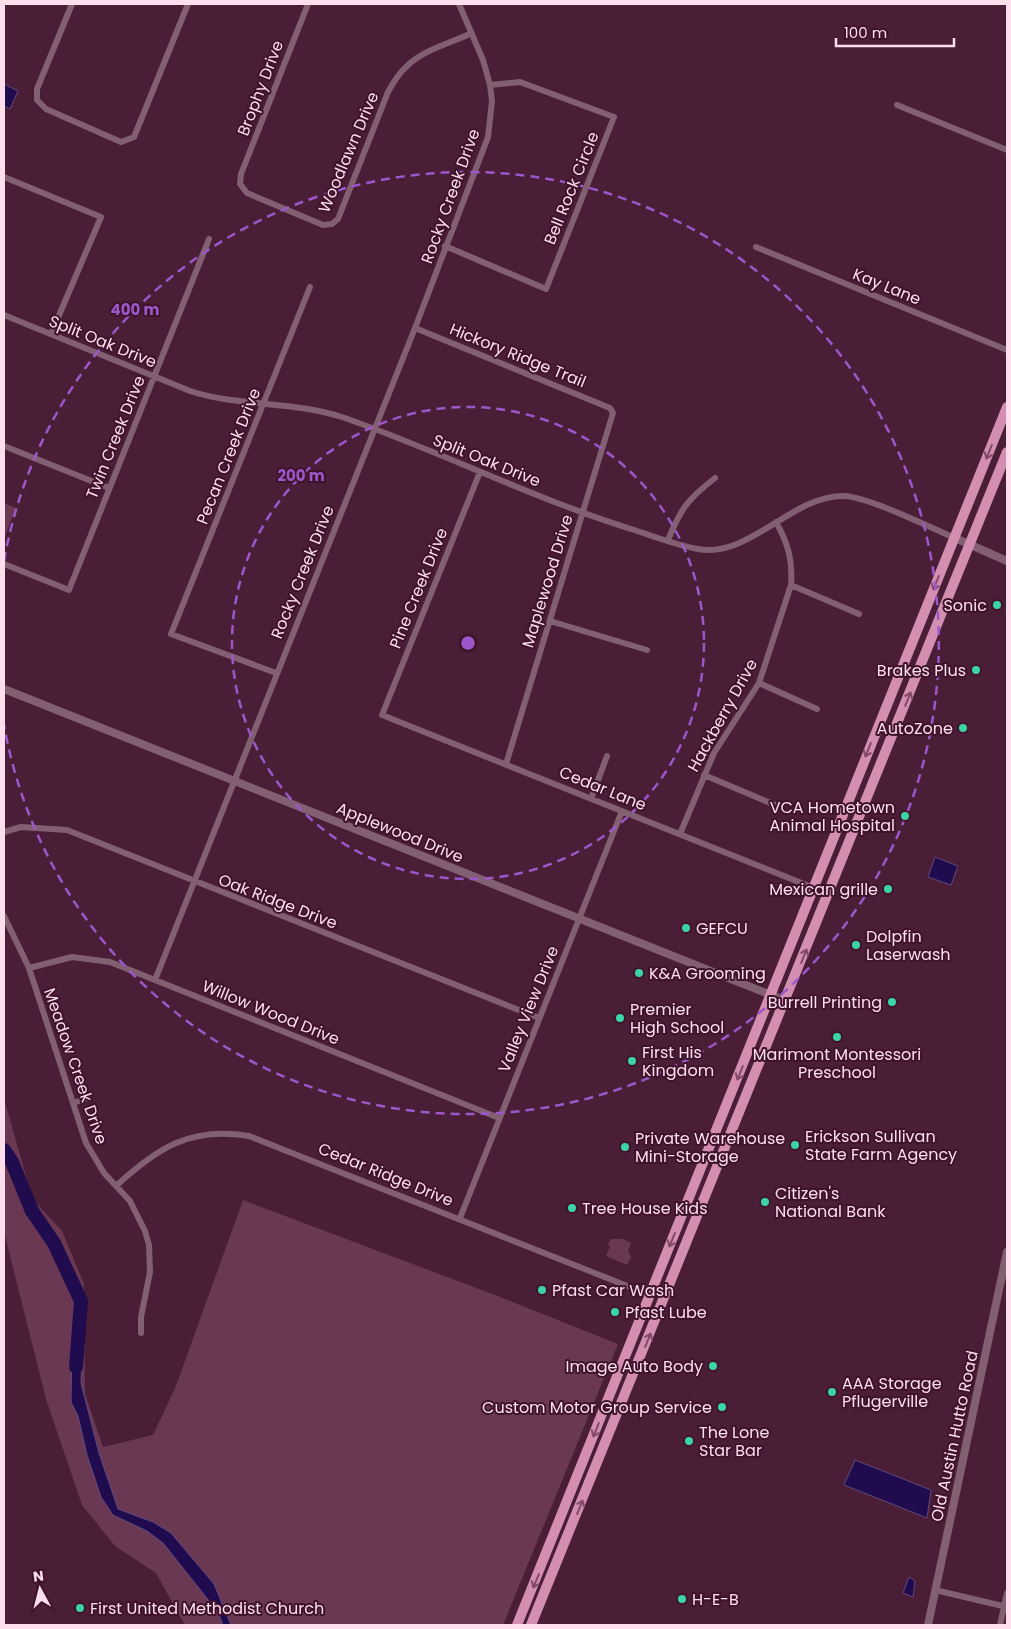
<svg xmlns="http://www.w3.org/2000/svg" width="1011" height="1629" viewBox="0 0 1011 1629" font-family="Poppins,sans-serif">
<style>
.green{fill:#6b3853}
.water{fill:#1f0b4e;stroke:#624a7d}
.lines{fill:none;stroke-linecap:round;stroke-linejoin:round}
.river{stroke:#1f0b4e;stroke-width:14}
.minor{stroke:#826071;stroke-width:6}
.tertiary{stroke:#826071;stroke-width:8}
.primary{stroke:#d38eb2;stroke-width:10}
.oneway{stroke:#824a69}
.ring{fill:none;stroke:#9c58ca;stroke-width:2.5;stroke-dasharray:9 6}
.poi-dot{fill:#3ad4a5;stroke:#40132d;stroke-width:2}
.labels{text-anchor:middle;stroke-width:4;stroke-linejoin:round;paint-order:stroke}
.street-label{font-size:16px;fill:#fddeec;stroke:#40132d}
.poi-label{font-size:16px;fill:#fddeec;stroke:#40132d;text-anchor:start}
.centre{fill:#9c58ca;stroke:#40132d;stroke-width:2.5}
.ring-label{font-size:15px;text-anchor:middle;font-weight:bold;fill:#9c58ca;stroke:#40132d;stroke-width:4;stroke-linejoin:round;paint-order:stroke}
</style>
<rect width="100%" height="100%" fill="#4b1e37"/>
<path class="green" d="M 4,503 L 16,508 L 4,539 Z
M 4,1099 L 33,1200 L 62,1231 L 84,1284 L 85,1394 L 103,1447 L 153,1435 L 176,1386 L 243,1200 L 495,1295 L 618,1344 L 503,1625 L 185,1625 L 156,1573 L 115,1546 L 82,1505 L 46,1399 L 4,1232 Z
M 611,1239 L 623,1239 L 631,1243 L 628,1251 L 631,1257 L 627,1265 L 606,1256 L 610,1247 L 608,1244 Z"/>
<path class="water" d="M 4,84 L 18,91 L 10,109 L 4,106 Z
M 935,857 L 958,866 L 951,885 L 928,877 Z
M 72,1346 L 82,1351 L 81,1383 L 99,1453 L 118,1509 L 153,1522 L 171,1533 L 214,1584 L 231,1625 L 223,1625 L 218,1612 L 163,1543 L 147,1531 L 113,1515 L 101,1497 L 87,1455 L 78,1416 L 71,1402 Z
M 855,1460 L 931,1490 L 927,1518 L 844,1485 Z
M 909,1577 L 915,1581 L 913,1597 L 903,1593 Z"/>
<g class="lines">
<path class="river" d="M 4,1150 L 12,1162 L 32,1211 L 54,1243 L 81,1301 L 76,1367"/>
<path class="minor" d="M 72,4 L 37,89 L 37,100 L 46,109 L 121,142 L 134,137 L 188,4
M 308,4 L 241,174 L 240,184 L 247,193 L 323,225 L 332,224 L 338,219 L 388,92 C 393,83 398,74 406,67 C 422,50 451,43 472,33
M 897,105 L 1007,150
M 4,177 L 101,217 L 51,334
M 445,246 L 546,289 L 614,117 L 520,82 L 490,85
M 756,247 L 1007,350
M 4,315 L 190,391 C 239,407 293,401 342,417 C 440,451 532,498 631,529 C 653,536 675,545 698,549 C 749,559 792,495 844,496 C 869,497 929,527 955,538
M 415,328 L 610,408 L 613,413 L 506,764
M 4,446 L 109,488
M 480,472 L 382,715 L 814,888
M 668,540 C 681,508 688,499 715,478
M 4,564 L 69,590 L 209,239
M 791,585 L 859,614
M 550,621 L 647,650
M 276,673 L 171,634 L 310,287
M 759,683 L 817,709
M 704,775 L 780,807
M 591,799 L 607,756
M 4,832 L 21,827 L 67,830 L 539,1018
M 680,834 L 714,753 L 759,683 L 791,585 C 793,561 788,543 776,522
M 4,916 L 29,968 L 86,1143 L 104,1173 L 130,1201 L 145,1231 L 149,1245 L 150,1272 L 141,1317 L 141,1333
M 29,968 L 72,957 L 110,962 L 499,1118
M 155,980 L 415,328 L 488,137 L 492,101 L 490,85 L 483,60 L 459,4
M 73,1103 L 88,1098
M 116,1186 C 157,1148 191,1126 249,1136 L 650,1295
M 460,1218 L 622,811
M 935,1590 L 1007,1607
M 1000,1625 L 1007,1593"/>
<path class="tertiary" d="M 955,538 L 1007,561
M 4,689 L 786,1001
M 928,1625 L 1007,1252"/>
<path class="primary" d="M 517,1625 L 1007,407
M 531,1625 L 1007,452"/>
</g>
<defs><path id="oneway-shaft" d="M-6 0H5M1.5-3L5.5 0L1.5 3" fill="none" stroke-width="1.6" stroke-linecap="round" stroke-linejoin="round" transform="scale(1.25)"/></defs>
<g class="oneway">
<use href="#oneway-shaft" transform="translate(989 452) rotate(112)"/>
<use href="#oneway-shaft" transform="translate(936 583) rotate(112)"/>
<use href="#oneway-shaft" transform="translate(908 699) rotate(-68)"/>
<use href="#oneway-shaft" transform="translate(868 750) rotate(112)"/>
<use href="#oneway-shaft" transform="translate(804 956) rotate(-68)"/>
<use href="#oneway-shaft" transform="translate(740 1073) rotate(112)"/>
<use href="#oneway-shaft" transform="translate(672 1240) rotate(112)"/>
<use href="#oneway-shaft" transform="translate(648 1340) rotate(-68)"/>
<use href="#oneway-shaft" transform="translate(596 1430) rotate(112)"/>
<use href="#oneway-shaft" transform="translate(580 1507) rotate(-68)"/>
<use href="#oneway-shaft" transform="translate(536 1581) rotate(113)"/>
</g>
<g class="ring">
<circle cx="468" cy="643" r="236"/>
<path d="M4 561A471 471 0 1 1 4 725"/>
</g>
<g class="poi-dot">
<circle cx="997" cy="605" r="5"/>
<circle cx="976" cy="670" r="5"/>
<circle cx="963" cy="728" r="5"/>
<circle cx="905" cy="816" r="5"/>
<circle cx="888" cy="889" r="5"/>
<circle cx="686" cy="928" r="5"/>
<circle cx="856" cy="945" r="5"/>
<circle cx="639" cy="973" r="5"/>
<circle cx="892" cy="1002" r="5"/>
<circle cx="620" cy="1018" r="5"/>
<circle cx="837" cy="1037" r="5"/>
<circle cx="632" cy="1061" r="5"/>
<circle cx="795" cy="1145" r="5"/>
<circle cx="625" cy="1147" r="5"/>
<circle cx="765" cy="1202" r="5"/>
<circle cx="572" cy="1208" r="5"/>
<circle cx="542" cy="1290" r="5"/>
<circle cx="615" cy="1312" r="5"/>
<circle cx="713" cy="1366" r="5"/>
<circle cx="832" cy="1392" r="5"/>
<circle cx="722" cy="1407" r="5"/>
<circle cx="689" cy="1441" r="5"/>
<circle cx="682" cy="1599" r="5"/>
<circle cx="80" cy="1608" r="5"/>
</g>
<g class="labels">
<g class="street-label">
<text transform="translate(260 88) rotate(-69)" y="6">Brophy Drive</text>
<text transform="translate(348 152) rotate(-67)" y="6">Woodlawn Drive</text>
<text transform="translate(571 188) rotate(-68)" y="6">Bell Rock Circle</text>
<text transform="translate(450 196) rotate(-70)" y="6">Rocky Creek Drive</text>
<text transform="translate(887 286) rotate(22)" y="6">Kay Lane</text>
<text transform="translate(103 341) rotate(22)" y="6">Split Oak Drive</text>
<text transform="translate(518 355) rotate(22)" y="6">Hickory Ridge Trail</text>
<text transform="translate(115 437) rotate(-68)" y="6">Twin Creek Drive</text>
<text transform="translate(228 456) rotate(-68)" y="6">Pecan Creek Drive</text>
<text transform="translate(487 460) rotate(22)" y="6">Split Oak Drive</text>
<text transform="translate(302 572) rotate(-68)" y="6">Rocky Creek Drive</text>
<text transform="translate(547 581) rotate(-73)" y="6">Maplewood Drive</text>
<text transform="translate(418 588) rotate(-68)" y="6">Pine Creek Drive</text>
<text transform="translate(722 715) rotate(-61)" y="6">Hackberry Drive</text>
<text transform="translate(603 788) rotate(22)" y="6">Cedar Lane</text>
<text transform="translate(400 832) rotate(22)" y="6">Applewood Drive</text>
<text transform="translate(278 901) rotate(21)" y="6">Oak Ridge Drive</text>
<text transform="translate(528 1009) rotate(-68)" y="6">Valley View Drive</text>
<text transform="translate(271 1012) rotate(22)" y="6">Willow Wood Drive</text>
<text transform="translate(76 1066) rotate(71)" y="6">Meadow Creek Drive</text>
<text transform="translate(386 1174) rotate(22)" y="6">Cedar Ridge Drive</text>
<text transform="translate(954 1436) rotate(-78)" y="6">Old Austin Hutto Road</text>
</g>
<g class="poi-label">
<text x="987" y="611" text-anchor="end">Sonic</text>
<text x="966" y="676" text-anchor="end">Brakes Plus</text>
<text x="953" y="734" text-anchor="end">AutoZone</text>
<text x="895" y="813" text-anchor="end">VCA Hometown<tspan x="895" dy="18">Animal Hospital</tspan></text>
<text x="878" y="895" text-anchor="end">Mexican grille</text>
<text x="696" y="934">GEFCU</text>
<text x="866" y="942">Dolpfin<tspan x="866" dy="18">Laserwash</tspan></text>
<text x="649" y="979">K&amp;A Grooming</text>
<text x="882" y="1008" text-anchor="end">Burrell Printing</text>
<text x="630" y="1015">Premier<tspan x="630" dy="18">High School</tspan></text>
<text x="642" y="1058">First His<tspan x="642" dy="18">Kingdom</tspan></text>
<text x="837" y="1060" text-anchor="middle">Marimont Montessori<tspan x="837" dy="18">Preschool</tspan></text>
<text x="805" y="1142">Erickson Sullivan<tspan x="805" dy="18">State Farm Agency</tspan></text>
<text x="635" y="1144">Private Warehouse<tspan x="635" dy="18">Mini-Storage</tspan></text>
<text x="775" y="1199">Citizen's<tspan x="775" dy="18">National Bank</tspan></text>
<text x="582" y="1214">Tree House Kids</text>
<text x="552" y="1296">Pfast Car Wash</text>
<text x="625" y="1318">Pfast Lube</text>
<text x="703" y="1372" text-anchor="end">Image Auto Body</text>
<text x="842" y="1389">AAA Storage<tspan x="842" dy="18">Pflugerville</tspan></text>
<text x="712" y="1413" text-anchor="end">Custom Motor Group Service</text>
<text x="699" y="1438">The Lone<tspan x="699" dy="18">Star Bar</tspan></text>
<text x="692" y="1605">H-E-B</text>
<text x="90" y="1614">First United Methodist Church</text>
</g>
</g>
<circle cx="468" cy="643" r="8" class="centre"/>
<g class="ring-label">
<text x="135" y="315">400 m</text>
<text x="301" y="481">200 m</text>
</g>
<rect width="1011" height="1629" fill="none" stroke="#fddeec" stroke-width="10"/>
<g transform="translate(40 1589) rotate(353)" stroke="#40132d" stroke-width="4" paint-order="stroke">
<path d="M0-4L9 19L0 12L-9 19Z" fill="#fddeec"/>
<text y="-8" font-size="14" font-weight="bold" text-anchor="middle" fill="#fddeec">N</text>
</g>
<path d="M836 38v8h118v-8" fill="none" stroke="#fddeec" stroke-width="2.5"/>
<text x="844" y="38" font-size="15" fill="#fddeec" stroke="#40132d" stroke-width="4" paint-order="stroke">100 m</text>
</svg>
